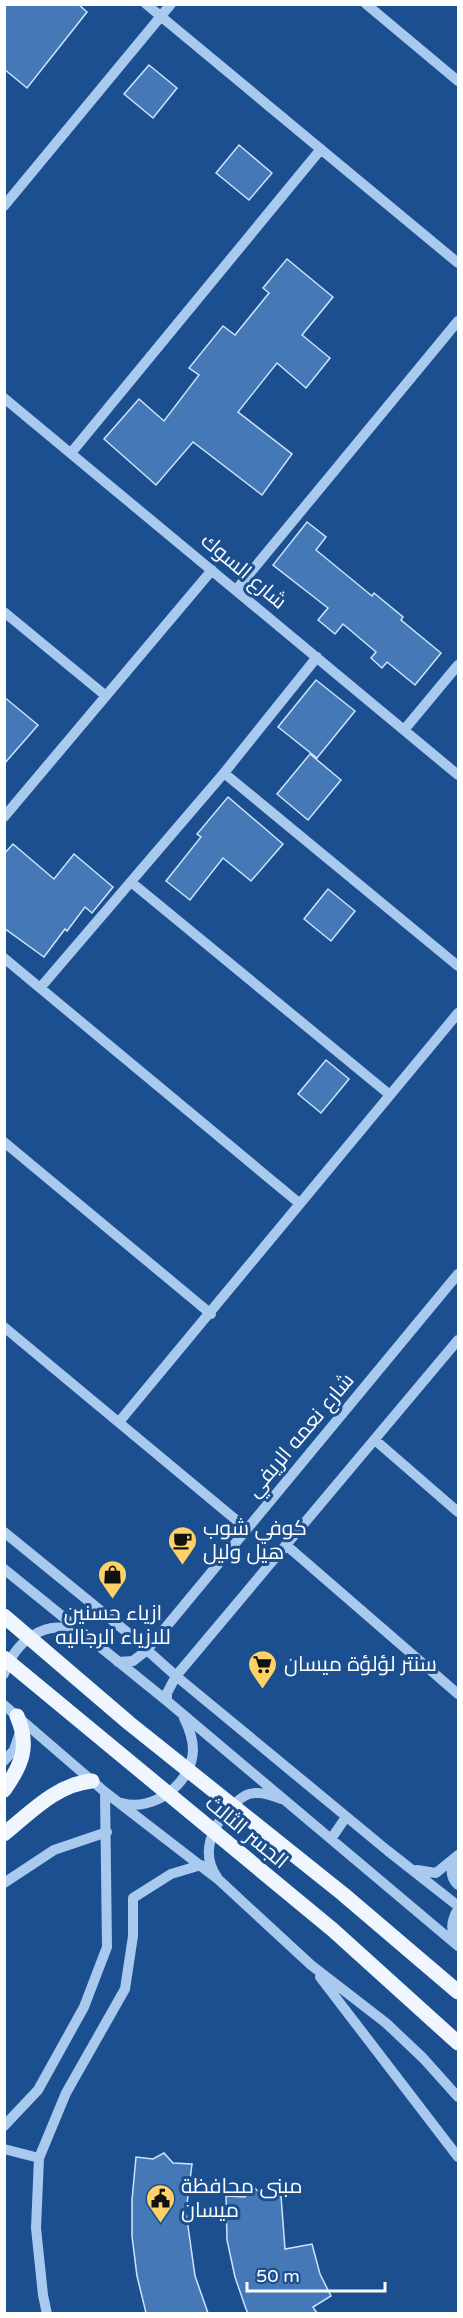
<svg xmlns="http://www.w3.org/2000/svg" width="463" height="2318" viewBox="0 0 463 2318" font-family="'Varela Round',Cairo,sans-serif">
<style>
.building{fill:#4478b7;stroke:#cfe3fa;stroke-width:1.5}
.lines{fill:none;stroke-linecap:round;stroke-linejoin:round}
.minor{stroke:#a9c9ee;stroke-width:10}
.major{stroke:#f0f6ff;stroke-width:15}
.major-bridge{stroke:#f0f6ff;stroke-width:15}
.labels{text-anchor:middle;stroke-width:6;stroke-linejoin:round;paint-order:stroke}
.street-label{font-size:21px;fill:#fff;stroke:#1b4f8f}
.poi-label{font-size:21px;fill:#fff;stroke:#1b4f8f;text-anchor:start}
</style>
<rect width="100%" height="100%" fill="#1b4f8f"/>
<path class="building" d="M 4,4 L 78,4 L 87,12 L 27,88 L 4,69 Z
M 149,65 L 177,88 L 153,118 L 124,94 Z
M 239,145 L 272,173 L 249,200 L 216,173 Z
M 287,259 L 333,297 L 302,335 L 330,358 L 306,388 L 277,363 L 238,412 L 292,454 L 262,495 L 193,442 L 156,485 L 104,439 L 139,399 L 164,421 L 199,375 L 189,368 L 223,326 L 235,335 L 269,293 L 263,288 Z
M 307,522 L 326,537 L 316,550 L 372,596 L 374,593 L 403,617 L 401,620 L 441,653 L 415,685 L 387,662 L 382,668 L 371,658 L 376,652 L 343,624 L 335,634 L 318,620 L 328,608 L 273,565 Z
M 316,680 L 355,711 L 317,758 L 278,727 Z
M 4,697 L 38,725 L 4,764 Z
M 310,754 L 341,780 L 308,820 L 277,794 Z
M 228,797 L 283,844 L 251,881 L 223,858 L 190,900 L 166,881 L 201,837 L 197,834 Z
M 13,844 L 54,879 L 74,854 L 113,887 L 92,913 L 85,907 L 67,931 L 65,929 L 44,957 L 4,928 L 4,854 Z
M 328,889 L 355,911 L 331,941 L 304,919 Z
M 326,1060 L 349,1079 L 321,1113 L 298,1094 Z
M 164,2153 L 173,2163 L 192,2164 L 186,2212 L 195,2276 L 208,2313 L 146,2313 L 137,2276 L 132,2236 L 132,2200 L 136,2157 L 153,2159 Z
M 253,2187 L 264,2196 L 281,2196 L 285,2249 L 312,2244 L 320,2274 L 331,2296 L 313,2307 L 317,2313 L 248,2313 L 246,2309 L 235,2277 L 227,2240 L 226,2196 L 245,2197 Z"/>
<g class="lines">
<path class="minor" d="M 146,4 L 458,263
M 366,4 L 458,81
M 4,206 L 171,4
M 4,398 L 458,775
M 71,453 L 321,149
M 236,590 L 458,321
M 4,612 L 106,696
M 404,730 L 458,665
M 224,773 L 458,966
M 4,817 L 212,570
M 131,882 L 390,1095
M 4,958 L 299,1203
M 40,988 L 224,773 L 317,657
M 4,1142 L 211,1314
M 4,1327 L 247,1529
M 119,1422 L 458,1013
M 375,1440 L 458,1512
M 4,1532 L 128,1633 L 176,1676 L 388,1851 L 458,1906
M 286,1545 L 458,1694
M 4,1569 L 167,1701 L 458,1946
M 118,1662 L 133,1661 L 147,1650 L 458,1274
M 4,1674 C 14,1644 43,1618 76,1631
M 167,1701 L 167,1693 L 176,1676 L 458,1340
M 4,1705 L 105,1792 L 219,1880 L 311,1965 L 386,2023 L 423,2058 L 458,2097
M 4,1761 L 14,1750 L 19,1735
M 122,1803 C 153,1812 192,1784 193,1750 C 193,1739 189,1728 184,1718
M 331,1839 L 346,1817
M 455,1861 C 450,1870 451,1878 458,1885
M 417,1870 L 436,1873 L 458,1855
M 217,1877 C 200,1853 212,1827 230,1808 C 235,1803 242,1796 249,1794 C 259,1791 272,1795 281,1799
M 4,1883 L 54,1850 L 107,1832
M 457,1943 C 450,1930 451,1921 458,1909
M 320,1977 L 458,2157
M 4,2126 L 38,2090 L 84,2007 L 107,1947 L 105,1792
M 4,2149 L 39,2158
M 47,2314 L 43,2295 L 36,2228 L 39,2158 L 66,2093 L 125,1989 L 133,1936 L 133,1898 L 171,1874 L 201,1865"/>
<path class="major" d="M 4,1790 C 22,1765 30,1746 17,1716
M 4,1834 C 30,1813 57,1784 92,1781"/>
<path class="major-bridge" d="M 4,1616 L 129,1723 L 343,1894 L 458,1992
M 4,1658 L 333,1930 L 458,2043"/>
</g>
<defs>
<symbol id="cafe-pin" viewBox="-11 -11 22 30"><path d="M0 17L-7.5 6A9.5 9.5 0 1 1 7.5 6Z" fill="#ffd166" stroke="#1b4f8f"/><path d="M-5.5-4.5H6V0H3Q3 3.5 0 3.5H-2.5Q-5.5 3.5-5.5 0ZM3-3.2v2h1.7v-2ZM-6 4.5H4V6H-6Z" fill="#111"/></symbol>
<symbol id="shop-pin" viewBox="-11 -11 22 30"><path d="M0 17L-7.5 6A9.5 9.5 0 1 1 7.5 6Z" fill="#ffd166" stroke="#1b4f8f"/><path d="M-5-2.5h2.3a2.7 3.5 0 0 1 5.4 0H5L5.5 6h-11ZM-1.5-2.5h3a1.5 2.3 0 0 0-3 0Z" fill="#111"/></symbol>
<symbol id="supermarket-pin" viewBox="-11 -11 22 30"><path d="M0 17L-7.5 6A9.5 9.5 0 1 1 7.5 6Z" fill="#ffd166" stroke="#1b4f8f"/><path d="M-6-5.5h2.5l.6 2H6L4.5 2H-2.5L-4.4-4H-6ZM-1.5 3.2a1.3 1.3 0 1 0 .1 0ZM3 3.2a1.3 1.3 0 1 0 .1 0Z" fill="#111"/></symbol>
<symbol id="civic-pin" viewBox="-11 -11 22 30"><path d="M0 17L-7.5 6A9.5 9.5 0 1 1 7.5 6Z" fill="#ffd166" stroke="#1b4f8f"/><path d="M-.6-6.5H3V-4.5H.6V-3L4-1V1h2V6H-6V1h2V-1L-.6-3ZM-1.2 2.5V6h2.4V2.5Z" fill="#111"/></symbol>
</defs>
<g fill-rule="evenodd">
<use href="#cafe-pin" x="166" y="1524" width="33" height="45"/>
<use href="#shop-pin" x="96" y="1558" width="33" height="45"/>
<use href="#supermarket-pin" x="246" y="1648" width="33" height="45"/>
<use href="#civic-pin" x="144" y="2182" width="33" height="45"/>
</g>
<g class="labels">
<g class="street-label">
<text transform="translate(244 571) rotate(40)" y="7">شارع السوك</text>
<text transform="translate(300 1435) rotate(-50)" y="7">شارع نعمه الريفي</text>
<text transform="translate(247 1832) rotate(40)" y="7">الجسر الثالث</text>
</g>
<g class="poi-label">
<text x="203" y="1535">كوفي شوب<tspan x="203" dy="24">هيل وليل</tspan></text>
<text x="113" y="1620" text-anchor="middle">ازياء حسنين<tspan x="113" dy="24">للازياء الرجاليه</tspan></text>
<text x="284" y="1671">سنتر لؤلؤة ميسان</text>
<text x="181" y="2193">مبنى محافظة<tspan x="181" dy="24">ميسان</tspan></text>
</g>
</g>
<rect width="463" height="2318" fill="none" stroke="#ffffff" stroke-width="12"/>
<path d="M247 2282v9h138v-9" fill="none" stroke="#ffffff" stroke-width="3"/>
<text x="256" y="2282" font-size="18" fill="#ffffff" stroke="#1b4f8f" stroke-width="4.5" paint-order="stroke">50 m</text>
</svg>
